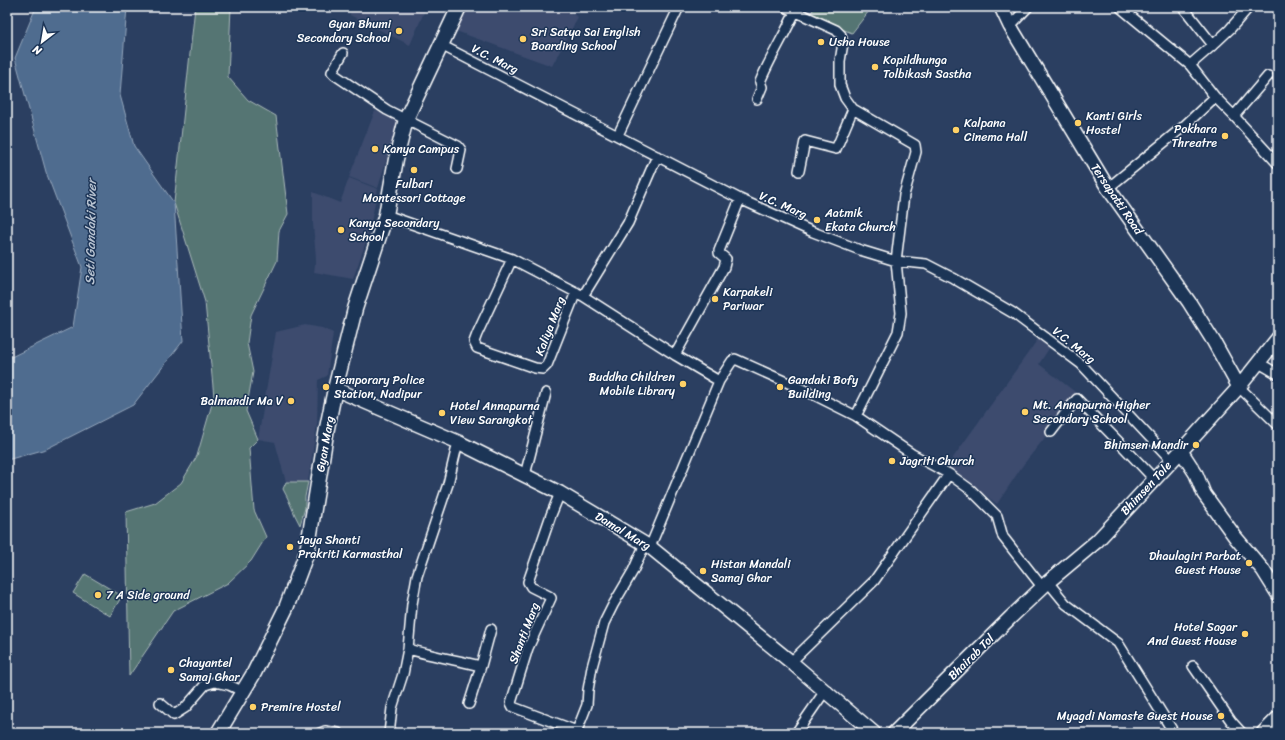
<svg xmlns="http://www.w3.org/2000/svg" width="1285" height="740" viewBox="0 0 1285 740" font-family="Sriracha,sans-serif">
<style>
.built{fill:#3c4b6e}
.green{fill:#557473;stroke:#aabab9}
.water{fill:#4f6c8f;stroke:#95a7bc}
.lines{fill:none;stroke-linecap:round;stroke-linejoin:round}
.street-casing{stroke:#fff;stroke-width:12}
.secondary-casing{stroke:#fff;stroke-width:16}
.primary-casing{stroke:#fff;stroke-width:17}
.street{stroke:#1d3557;stroke-width:9}
.secondary{stroke:#1d3557;stroke-width:13}
.primary{stroke:#1d3557;stroke-width:14}
.poi-dot{fill:#ffd166;stroke:#1d3557;stroke-width:1.5}
.labels{text-anchor:middle;stroke-width:3;stroke-linejoin:round;paint-order:stroke}
.poi-label{font-size:12px;fill:#fff;stroke:#1d3557;text-anchor:start}
.street-label{font-size:12px;fill:#fff;stroke:#1d3557}
.water-label{font-size:13px;font-style:italic;fill:#b9c4d2;stroke:#1d3557}
</style>
<rect width="100%" height="100%" fill="#2b3f61"/>
<filter id="ink" filterUnits="userSpaceOnUse"><feTurbulence type="fractalNoise" baseFrequency=".025" numOctaves="2"/><feDisplacementMap in="SourceGraphic" scale="8" xChannelSelector="R" yChannelSelector="G"/><feConvolveMatrix kernelMatrix="1 2 1 2 8 2 1 2 1" color-interpolation-filters="sRGB"/></filter>
<g filter="url(#ink)">
<path class="built" d="M 351,7 L 412,7 L 425,10 L 410,45 L 350,15 Z
M 469,7 L 560,7 L 578,17 L 552,66 L 456,31 Z
M 375,111 L 398,120 L 378,188 L 349,177 Z
M 349,178 L 378,189 L 368,236 L 353,279 L 314,272 L 316,258 L 313,224 L 313,192 L 340,203 Z
M 305,325 L 322,328 L 333,333 L 327,376 L 318,380 L 317,425 L 308,482 L 286,482 L 275,442 L 258,439 L 276,332 Z
M 1038,339 L 1050,347 L 1039,364 L 1079,395 L 1023,465 L 997,504 L 947,466 Z"/>
<path class="green" d="M 195,7 L 231,7 L 228,77 L 248,100 L 276,116 L 288,214 L 279,231 L 277,261 L 251,315 L 247,343 L 253,372 L 246,411 L 258,439 L 249,448 L 254,510 L 266,537 L 251,561 L 228,583 L 173,611 L 129,676 L 126,512 L 155,503 L 181,483 L 197,456 L 214,397 L 205,302 L 174,203 Z
M 815,7 L 872,7 L 852,33 L 809,16 Z
M 286,482 L 308,482 L 305,497 L 305,508 L 300,525 C 293,513 290,501 283,489 Z
M 85,574 L 122,596 L 110,616 L 73,593 Z"/>
<path class="water" d="M 36,7 L 127,7 L 120,95 L 134,146 L 174,203 L 183,341 L 133,405 L 46,449 L 7,460 L 7,359 L 73,327 L 82,267 L 46,172 L 15,58 Z"/>
<g class="lines">
<defs>
<path id="street" d="M 785,7 L 836,30 L 841,35 L 843,43 L 840,61 L 840,85 L 845,98 L 853,109 L 915,145 L 916,152 L 904,195 L 896,261 L 901,313 L 898,332 L 856,416
M 1183,7 L 1213,45 L 1230,29 L 1249,7
M 1121,8 L 1190,65
M 1010,26 L 1028,7
M 441,45 L 740,199 L 813,232 L 860,250 L 896,261 L 926,264 L 953,278 L 1013,313 L 1081,364 L 1172,461
M 1213,45 L 1190,65 L 1215,97 L 1234,116 L 1278,164
M 343,53 L 332,72 L 335,75 L 387,110 L 458,146 L 461,150 L 457,169
M 757,99 L 762,87 L 760,82 C 770,58 784,36 795,12
M 1234,116 L 1268,76
M 618,135 L 679,7
M 799,171 L 805,141 L 836,149 L 853,109
M 1108,188 L 1183,127 L 1215,97
M 386,215 L 512,259 L 583,296 L 675,355 L 719,381
M 512,259 L 477,334 L 474,342 L 477,348 L 535,368 L 543,369 L 547,365 L 576,292
M 583,296 L 628,223 L 657,156
M 675,355 L 724,267 L 726,259 L 719,253 L 719,251 L 740,199
M 1259,363 L 1278,374
M 1239,387 L 1278,425
M 1051,432 L 1071,406 L 1077,399 C 1103,426 1129,452 1154,479
M 525,475 L 546,393
M 560,493 L 551,515 L 528,582 L 531,587 L 549,596 L 551,598 L 528,648 L 511,703 L 513,707 L 577,731
M 650,547 L 719,381 L 732,361 L 735,359 L 804,390 L 856,416 L 912,454 L 949,474 L 971,490 L 997,516 L 1003,537 L 1043,588
M 1048,582 L 1066,604 L 1118,643 L 1174,733
M 408,649 C 432,656 456,660 481,666 L 469,704
M 791,662 L 874,581 L 949,474
M 481,666 L 491,629
M 1193,666 L 1231,721 L 1242,733
M 160,703 L 174,715 L 185,708 L 205,685 L 215,682 L 229,685 L 242,691
M 320,733 L 325,731 L 338,733
M 389,733 L 392,708 L 403,674 L 408,649 L 412,604 L 417,576 L 448,484 L 458,442
M 576,733 L 587,705 L 588,690 L 592,667 L 604,623 L 613,605 L 633,571 L 645,544
M 796,733 L 825,691"/>
<path id="secondary" d="M 1001,7 L 1010,26 L 1108,188 L 1189,302 L 1214,342 L 1239,387
M 335,389 L 458,442 L 560,493 L 650,547 L 791,662 L 874,733
M 1181,451 L 1196,474 L 1204,494 L 1236,538 L 1263,570 L 1278,594
M 894,733 L 1011,617 L 1048,582 L 1097,541 L 1181,451 L 1239,387 L 1278,338
M 1263,733 L 1278,718"/>
<path id="primary" d="M 218,733 L 254,673 L 286,608 L 307,552 L 327,428 L 335,389 L 355,309 L 386,215 L 396,159 L 406,119 L 459,7"/>
</defs>
<use href="#street" class="street-casing"/>
<use href="#secondary" class="secondary-casing"/>
<use href="#primary" class="primary-casing"/>
<use href="#street" class="street"/>
<use href="#secondary" class="secondary"/>
<use href="#primary" class="primary"/>
</g>
</g>
<g class="poi-dot">
<circle cx="399" cy="31" r="4"/>
<circle cx="523" cy="39" r="4"/>
<circle cx="821" cy="42" r="4"/>
<circle cx="875" cy="67" r="4"/>
<circle cx="1078" cy="123" r="4"/>
<circle cx="956" cy="130" r="4"/>
<circle cx="1225" cy="136" r="4"/>
<circle cx="375" cy="149" r="4"/>
<circle cx="414" cy="170" r="4"/>
<circle cx="817" cy="220" r="4"/>
<circle cx="341" cy="230" r="4"/>
<circle cx="715" cy="299" r="4"/>
<circle cx="683" cy="384" r="4"/>
<circle cx="326" cy="387" r="4"/>
<circle cx="780" cy="387" r="4"/>
<circle cx="291" cy="401" r="4"/>
<circle cx="1025" cy="412" r="4"/>
<circle cx="442" cy="413" r="4"/>
<circle cx="1196" cy="445" r="4"/>
<circle cx="892" cy="461" r="4"/>
<circle cx="290" cy="547" r="4"/>
<circle cx="1249" cy="563" r="4"/>
<circle cx="703" cy="571" r="4"/>
<circle cx="98" cy="595" r="4"/>
<circle cx="1245" cy="634" r="4"/>
<circle cx="171" cy="670" r="4"/>
<circle cx="253" cy="707" r="4"/>
<circle cx="1221" cy="716" r="4"/>
</g>
<g class="labels">
<g class="poi-label">
<text x="391" y="28" text-anchor="end">Gyan Bhumi<tspan x="391" dy="14">Secondary School</tspan></text>
<text x="531" y="36">Sri Satya Sai English<tspan x="531" dy="14">Boarding School</tspan></text>
<text x="829" y="46">Usha House</text>
<text x="883" y="64">Kopildhunga<tspan x="883" dy="14">Tolbikash Sastha</tspan></text>
<text x="1086" y="120">Kanti Girls<tspan x="1086" dy="14">Hostel</tspan></text>
<text x="964" y="127">Kalpana<tspan x="964" dy="14">Cinema Hall</tspan></text>
<text x="1217" y="133" text-anchor="end">Pokhara<tspan x="1217" dy="14">Threatre</tspan></text>
<text x="383" y="153">Kanya Campus</text>
<text x="414" y="188" text-anchor="middle">Fulbari<tspan x="414" dy="14">Montessori Cottage</tspan></text>
<text x="825" y="217">Aatmik<tspan x="825" dy="14">Ekata Church</tspan></text>
<text x="349" y="227">Kanya Secondary<tspan x="349" dy="14">School</tspan></text>
<text x="723" y="296">Karpakeli<tspan x="723" dy="14">Pariwar</tspan></text>
<text x="675" y="381" text-anchor="end">Buddha Children<tspan x="675" dy="14">Mobile Library</tspan></text>
<text x="334" y="384">Temporary Police<tspan x="334" dy="14">Station, Nadipur</tspan></text>
<text x="788" y="384">Gandaki Bofy<tspan x="788" dy="14">Building</tspan></text>
<text x="283" y="405" text-anchor="end">Balmandir Ma V</text>
<text x="1033" y="409">Mt. Annapurna Higher<tspan x="1033" dy="14">Secondary School</tspan></text>
<text x="450" y="410">Hotel Annapurna<tspan x="450" dy="14">View Sarangkot</tspan></text>
<text x="1188" y="449" text-anchor="end">Bhimsen Mandir</text>
<text x="900" y="465">Jagriti Church</text>
<text x="298" y="544">Jaya Shanti<tspan x="298" dy="14">Prakriti Karmasthal</tspan></text>
<text x="1241" y="560" text-anchor="end">Dhaulagiri Parbat<tspan x="1241" dy="14">Guest House</tspan></text>
<text x="711" y="568">Histan Mandali<tspan x="711" dy="14">Samaj Ghar</tspan></text>
<text x="106" y="599">7 A Side ground</text>
<text x="1237" y="631" text-anchor="end">Hotel Sagar<tspan x="1237" dy="14">And Guest House</tspan></text>
<text x="179" y="667">Chayantel<tspan x="179" dy="14">Samaj Ghar</tspan></text>
<text x="261" y="711">Premire Hostel</text>
<text x="1213" y="720" text-anchor="end">Myagdi Namaste Guest House</text>
</g>
<g class="street-label">
<text transform="translate(495 59) rotate(27)" y="4">V.C. Marg</text>
<text transform="translate(1117 199) rotate(56)" y="4">Tersapatti Road</text>
<text transform="translate(783 205) rotate(24)" y="4">V.C. Marg</text>
<text transform="translate(550 326) rotate(-69)" y="4">Kaliya Marg</text>
<text transform="translate(1074 345) rotate(39)" y="4">V.C. Marg</text>
<text transform="translate(325 444) rotate(-80)" y="4">Gyan Marg</text>
<text transform="translate(1146 488) rotate(-47)" y="4">Bhimsen Tole</text>
<text transform="translate(623 531) rotate(31)" y="4">Damal Marg</text>
<text transform="translate(524 633) rotate(-69)" y="4">Shanti Marg</text>
<text transform="translate(971 657) rotate(-45)" y="4">Bhairab Tol</text>
</g>
<g class="water-label">
<text transform="translate(90 232) rotate(-89)" y="5">Seti Gandaki River</text>
</g>
</g>
<rect width="1285" height="740" fill="none" stroke="#1d3557" stroke-width="24"/>
<rect x="12" y="12" width="1261" height="716" fill="none" stroke="#fff" stroke-width="1.5" filter="url(#ink)"/>
<g transform="translate(42 42) rotate(211)" stroke="#1d3557" stroke-width="3" paint-order="stroke">
<path d="M0-3L7 15L0 10L-7 15Z" fill="#ffffff"/>
<text y="-6" font-size="11" font-weight="bold" text-anchor="middle" fill="#ffffff">N</text>
</g>
</svg>
